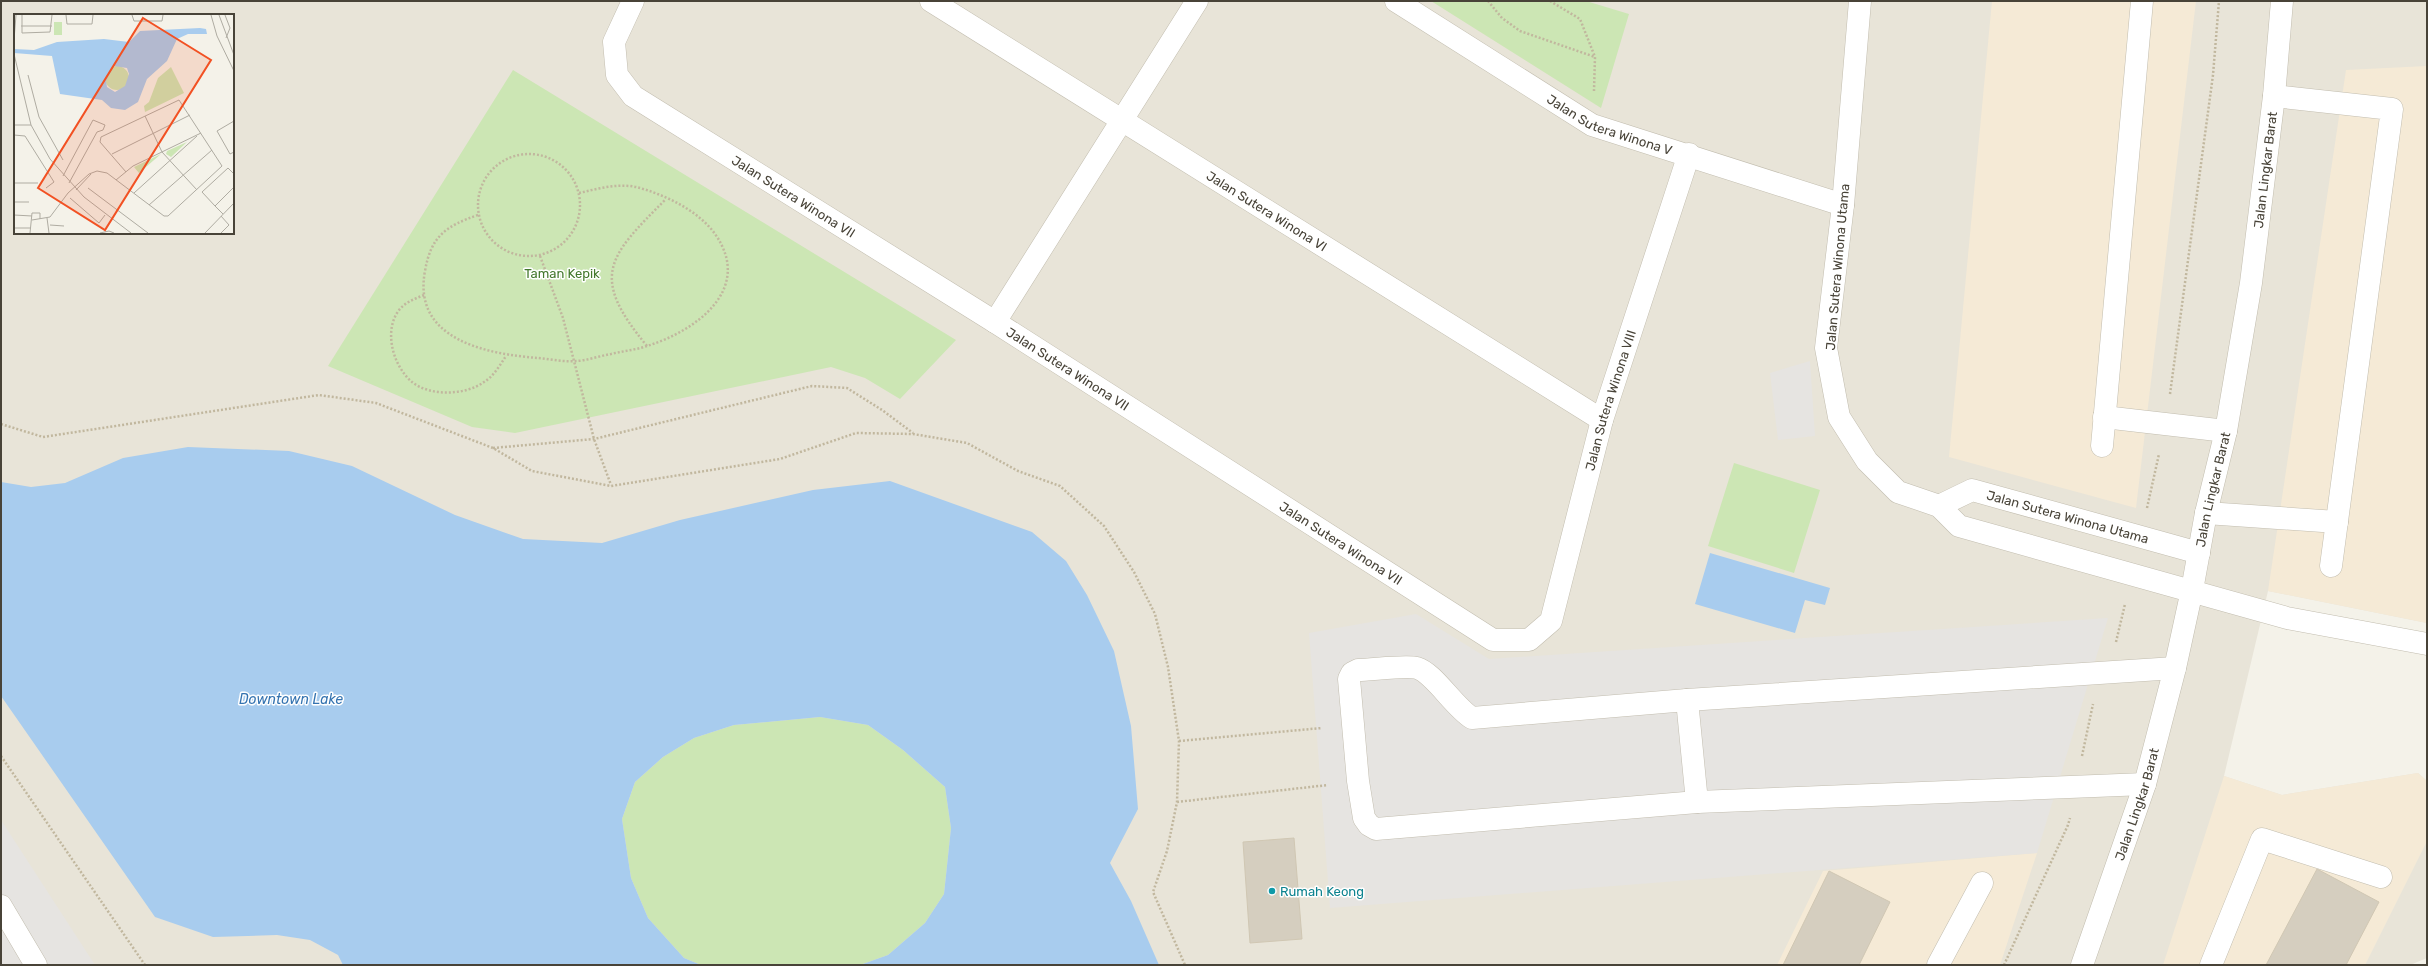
<svg xmlns="http://www.w3.org/2000/svg" width="2428" height="966" viewBox="0 0 2428 966" font-family="Rubik,sans-serif">
<style>
.residential{fill:#e8e4d8;fill-rule:evenodd}
.commercial{fill:#f5ead6}
.green{fill:#cce6b4}
.parking{fill:#e6e4e1}
.water{fill:#a8ccee}
.building{fill:#d5cebf;stroke:#d0c7b3}
.lines{fill:none;stroke-linecap:round;stroke-linejoin:round}
.minor-casing{stroke:#c2bdaf;stroke-width:23}
.path{stroke:#c1b79e;stroke-width:2.5;stroke-dasharray:2 2;stroke-linecap:butt}
.minor{stroke:#fff;stroke-width:22}
.culture-dot{fill:#0f9aa8;stroke:#fff;stroke-width:1.5}
.labels{text-anchor:middle;stroke-width:3;stroke-linejoin:round;paint-order:stroke}
.street-label{font-size:13px;fill:#484338;stroke:#fff}
.park-label{font-size:13px;fill:#43782d;stroke:#fff}
.culture-label{font-size:13px;fill:#0d838f;stroke:#fff;text-anchor:start}
.water-label{font-size:14px;font-style:italic;fill:#3473b0;stroke:#fff}
.inset-road{fill:none;stroke:#afaca2;stroke-width:1}
.view{fill:#f25123;fill-opacity:0.15;stroke:#f25123;stroke-width:2}
.inset-edge{fill:none;stroke:#484338;stroke-width:2}
</style>
<rect width="100%" height="100%" fill="#f4f2e9"/>
<path class="residential" d="M 1,1 L 2427,1 L 2427,623 L 2268,591 L 2224,776 L 2282,795 L 2418,773 L 2427,781 L 2427,958 L 2410,965 L 1,965 ZM 15,15 L 233,15 L 233,233 L 15,233 Z"/>
<path class="commercial" d="M 1992,1 L 2196,1 L 2136,508 L 1949,457 Z
M 2427,66 L 2427,623 L 2268,591 L 2346,70 Z
M 2418,773 L 2427,781 L 2427,841 L 2365,965 L 2163,965 L 2224,776 L 2282,795 Z
M 2037,853 L 2000,965 L 1777,965 L 1823,871 Z"/>
<path class="green" d="M 1431,1 L 1586,1 L 1629,14 L 1601,108 Z
M 513,70 L 956,340 L 900,399 L 865,378 L 831,367 L 515,433 L 472,427 L 328,366 Z
M 1734,463 L 1820,490 L 1794,573 L 1708,546 Z
M 820,717 L 868,725 L 903,750 L 945,787 L 951,828 L 944,894 L 925,923 L 888,955 L 860,965 L 701,965 L 684,958 L 648,918 L 631,878 L 622,819 L 635,782 L 663,757 L 694,738 L 734,725 Z"/>
<path class="parking" d="M 1810,361 L 1815,436 L 1778,440 L 1770,373 Z
M 1416,614 L 1489,659 L 2108,618 L 2037,853 L 1330,908 L 1309,633 Z
M 1,820 L 95,965 L 1,965 Z"/>
<path class="water" d="M 188,447 L 289,451 L 352,466 L 455,515 L 523,539 L 602,543 L 680,520 L 813,490 L 890,481 L 1032,532 L 1066,561 L 1087,595 L 1114,651 L 1131,726 L 1138,809 L 1110,863 L 1131,901 L 1159,965 L 860,965 L 888,955 L 925,923 L 944,894 L 951,828 L 945,787 L 903,750 L 868,725 L 820,717 L 734,725 L 694,738 L 663,757 L 635,782 L 622,819 L 631,878 L 648,918 L 684,958 L 701,965 L 343,965 L 338,955 L 310,940 L 277,935 L 213,937 L 155,917 L 1,696 L 1,482 L 31,487 L 65,483 L 123,458 Z
M 1710,553 L 1830,588 L 1825,605 L 1805,600 L 1795,633 L 1695,604 Z"/>
<path class="building" d="M 1294,838 L 1302,939 L 1250,943 L 1243,842 Z
M 2317,869 L 2379,902 L 2346,965 L 2266,965 Z
M 1829,871 L 1890,902 L 1859,965 L 1783,965 Z"/>
<g class="lines">
<defs>
<g id="minor">
<path id="s1" d="M 633,1 L 614,42 L 617,75 L 633,96 L 995,322 L 1493,640 L 1529,640 L 1551,621 L 1602,420 L 1689,154"/>
<path id="s2" d="M 931,1 L 1602,420"/>
<path id="s3" d="M 1396,1 L 1592,125 L 1843,205"/>
<path d="M 1860,1 L 1843,205 L 1826,348 L 1839,417 L 1867,461 L 1898,492 L 1939,506 L 1959,526 L 2287,618 L 2427,644"/>
<path d="M 2274,96 L 2392,109 L 2331,566"/>
<path d="M 995,322 L 1197,1"/>
<path d="M 2104,417 L 2226,431"/>
<path d="M 2102,446 L 2142,1"/>
<path id="s4" d="M 1939,506 L 1972,490 L 2199,553"/>
<path d="M 2206,513 L 2337,522"/>
<path d="M 1687,700 L 1697,802"/>
<path d="M 2145,784 L 1697,802 L 1376,829 L 1369,825 L 1364,818 L 1358,781 L 1349,679 L 1352,673 L 1358,670 C 1371,670 1406,665 1417,668 C 1434,673 1454,707 1472,718 L 1687,700 L 2175,668"/>
<path d="M 1,906 L 36,965"/>
<path d="M 1938,965 L 1982,883"/>
<path id="s5" d="M 2082,965 L 2145,784 L 2175,668 L 2192,590 L 2206,513 L 2226,431 L 2251,283 L 2274,96 L 2282,1"/>
<path d="M 2211,965 L 2262,839 L 2381,877"/>
</g>
</defs>
<use href="#minor" class="minor-casing"/>
<path class="path" d="M 1488,1 L 1502,18 L 1520,31 L 1595,57
M 1550,1 L 1580,19 L 1595,57 L 1594,91
M478 205a51 51 0 1 1 102 0a51 51 0 1 1-102 0Z
M 478,215 C 446,226 431,236 425,271 C 412,340 487,354 538,358 C 550,359 562,362 575,361 C 586,361 599,356 611,354 C 623,351 635,350 647,346 C 696,331 754,289 715,234 C 699,211 664,194 636,187 C 617,183 597,189 579,193
M 540,256 L 563,318 L 594,439 L 611,485
M 424,295 C 414,299 403,303 397,313 C 384,334 394,367 412,382 C 431,397 466,395 484,382 C 494,376 500,365 506,356
M 647,346 C 589,276 608,257 666,199
M 2170,394 L 2213,75 L 2219,1
M 1,424 L 43,437 L 319,395 L 376,403 L 493,448 L 532,471 L 611,486 L 780,459 L 856,433 L 913,434 L 967,443 L 1018,471 L 1060,486 L 1104,526 L 1134,572 L 1155,614 L 1168,667 L 1179,741 L 1177,802 L 1167,851 L 1153,892 L 1185,965
M 493,448 L 594,439 L 812,386 L 847,388 L 882,410 L 913,433
M 2147,508 L 2159,454
M 2116,642 L 2125,604
M 1179,741 L 1322,728
M 1,756 L 145,965
M 2082,756 L 2093,704
M 1177,802 L 1328,785
M 2004,965 L 2068,825 L 2070,818"/>
<use href="#minor" class="minor"/>
</g>
<circle class="culture-dot" cx="1272" cy="891" r="4"/>
<g class="labels">
<g class="street-label">
<text dy="5" stroke="none"><textPath href="#s3" startOffset="248">Jalan Sutera Winona V</textPath></text>
<text dy="5" stroke="none"><textPath href="#s5" startOffset="818">Jalan Lingkar Barat</textPath></text>
<text dy="5" stroke="none"><textPath href="#s1" startOffset="294">Jalan Sutera Winona VII</textPath></text>
<text dy="5" stroke="none"><textPath href="#s2" startOffset="396">Jalan Sutera Winona VI</textPath></text>
<text transform="translate(1837 267) rotate(-85)" y="5">Jalan Sutera Winona Utama</text>
<text dy="5" stroke="none"><textPath href="#s1" startOffset="618">Jalan Sutera Winona VII</textPath></text>
<text dy="5" stroke="none"><textPath href="#s1" startOffset="1416">Jalan Sutera Winona VIII</textPath></text>
<text dy="5" stroke="none"><textPath href="#s5" startOffset="494">Jalan Lingkar Barat</textPath></text>
<text dy="5" stroke="none"><textPath href="#s4" startOffset="136">Jalan Sutera Winona Utama</textPath></text>
<text dy="5" stroke="none"><textPath href="#s1" startOffset="942">Jalan Sutera Winona VII</textPath></text>
<text dy="5" stroke="none"><textPath href="#s5" startOffset="170">Jalan Lingkar Barat</textPath></text>
</g>
<g class="park-label">
<text x="562" y="278">Taman Kepik</text>
</g>
<g class="culture-label">
<text x="1280" y="896">Rumah Keong</text>
</g>
<g class="water-label">
<text x="291" y="704">Downtown Lake</text>
</g>
</g>
<g transform="translate(14 14)">
<rect width="220" height="220" fill="#f4f2e9"/>
<path d="M 40,8 L 48,8 L 48,21 L 40,21 ZM91 64a12 12 0 1 1 24 0a12 12 0 1 1-24 0ZM 157,53 L 170,79 L 131,98 L 130,92 L 135,88 L 144,64 ZM 173,128 L 157,143 L 152,140 L 153,137 ZM 147,140 L 125,159 L 120,153 Z" fill="#cce6b4"/>
<path d="M 186,14 L 192,15 L 193,20 L 174,20 L 163,25 L 153,47 L 133,65 L 124,88 L 111,96 L 97,94 L 88,86 L 46,80 L 38,42 L 0,39 L 0,35 L 20,36 L 43,28 L 90,25 L 115,28 L 126,17 ZM 100,52 L 113,54 L 115,60 L 111,72 L 101,78 L 93,73 L 92,67 Z" fill="#a8ccee" fill-rule="evenodd"/>
<path class="inset-road" d="M 8,1 L 8,19 L 36,18 L 38,1M 52,1 L 53,10 L 78,10 L 79,1M 118,1 L 120,7 L 148,7 L 149,1M 197,1 L 203,22 L 220,57M 205,1 L 220,41M 211,1 L 216,14 L 212,24M 7,12 L 38,12M 0,26 L 2,1M 0,40 L 17,111 L 36,145 L 70,183 L 117,219M 14,61 L 25,103 L 49,146M 131,102 L 148,138 L 183,176M 220,107 L 203,117 L 216,140 L 220,138M 0,111 L 17,111M 0,121 L 11,122 L 40,168 L 32,174M 98,140 L 176,101M 49,162 L 79,106 L 91,111 L 89,116 L 83,118 L 55,169M 102,166 L 119,152 L 187,119M 0,169 L 24,169M 74,174 L 134,219M 62,176 L 77,160M 120,179 L 183,122M 56,184 L 85,209 L 91,201M 0,188 L 15,188M 135,191 L 198,136M 201,192 L 188,178 L 214,154 L 220,160M 209,200 L 201,192 L 220,173M 0,201 L 18,202M 33,204 L 35,219M 18,206 L 36,203 L 54,179 L 75,160 L 83,157 L 93,159 L 150,202 L 154,202 L 208,152 L 165,86 L 87,123 L 86,128 L 112,158M 36,211 L 50,212M 0,214 L 17,214M 16,219 L 18,199 L 26,199 L 26,205M 86,219 L 95,217 L 100,219M 191,219 L 220,189M 207,219 L 215,211 L 207,202"/>
<path class="view" d="M 129,4 L 197,46 L 91,216 L 24,174 Z"/>
<rect width="220" height="220" class="inset-edge"/>
</g>
<rect width="2428" height="966" fill="none" stroke="#484338" stroke-width="4"/>
</svg>
